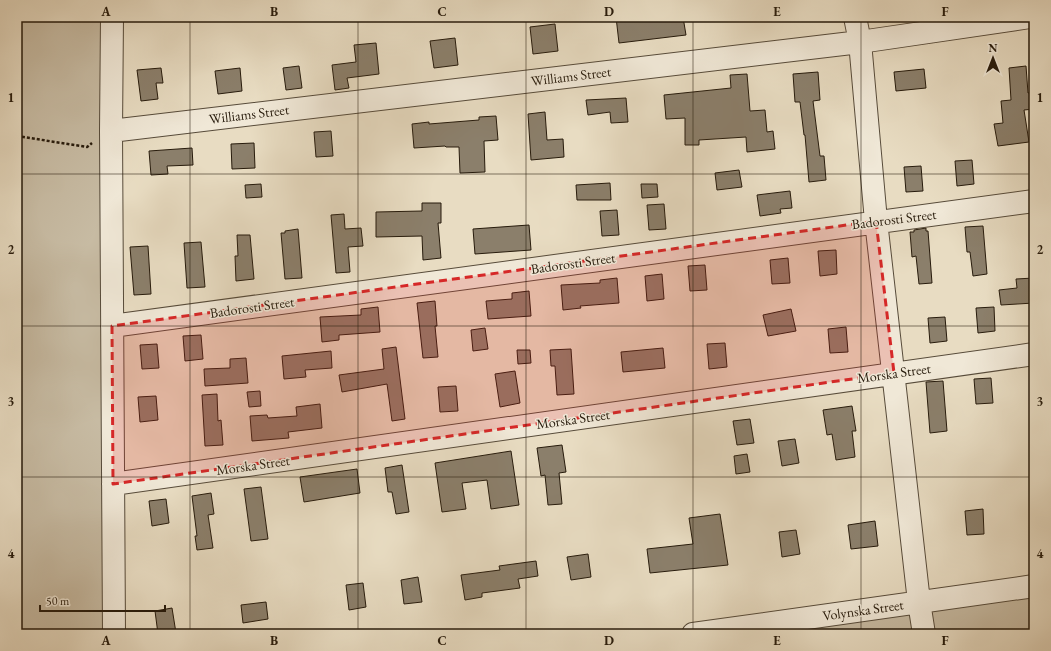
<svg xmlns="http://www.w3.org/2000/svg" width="1051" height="651" viewBox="0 0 1051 651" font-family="'EB Garamond',serif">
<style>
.green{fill:#c7bba3;stroke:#776b58}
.building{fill:#8b7f6b;stroke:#271b0c}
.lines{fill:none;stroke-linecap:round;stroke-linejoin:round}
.minor-casing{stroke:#574b3a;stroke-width:24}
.path{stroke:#271b0c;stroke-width:2.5;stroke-dasharray:3 2;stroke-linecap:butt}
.minor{stroke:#f0e8d7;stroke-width:22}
.marked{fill:#d62828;fill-opacity:0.2;stroke:#d62828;stroke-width:3;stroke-dasharray:8 5;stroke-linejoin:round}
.grid{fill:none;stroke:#271b0c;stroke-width:1;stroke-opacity:0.55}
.labels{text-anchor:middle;stroke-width:3;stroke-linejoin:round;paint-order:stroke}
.street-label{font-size:14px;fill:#271b0c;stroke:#f0e8d7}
.neatline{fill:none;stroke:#271b0c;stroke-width:1.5}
.grid-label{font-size:13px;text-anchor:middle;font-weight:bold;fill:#271b0c}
</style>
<rect width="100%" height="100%" fill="#e8dcc2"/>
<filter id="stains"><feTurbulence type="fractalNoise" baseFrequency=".005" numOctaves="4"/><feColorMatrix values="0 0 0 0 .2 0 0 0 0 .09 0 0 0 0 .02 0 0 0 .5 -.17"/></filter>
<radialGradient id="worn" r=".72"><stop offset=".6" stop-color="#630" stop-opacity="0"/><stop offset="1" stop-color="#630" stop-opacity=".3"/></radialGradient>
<path class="green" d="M 17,17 L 106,17 L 108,634 L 17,634 Z
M 1034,591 L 1034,634 L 725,634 Z"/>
<path class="building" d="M 616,17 L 683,17 L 686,35 L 619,43 Z
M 555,24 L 558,51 L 533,54 L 530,27 Z
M 455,38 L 458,65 L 434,68 L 430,41 Z
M 376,43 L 379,74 L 347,78 L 349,88 L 335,90 L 332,65 L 356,62 L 354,45 Z
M 299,66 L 302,88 L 286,90 L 283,68 Z
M 1026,66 L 1028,93 L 1034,92 L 1034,109 L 1024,110 L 1029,142 L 998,146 L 994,124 L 1003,123 L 1001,101 L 1011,100 L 1009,68 Z
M 161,68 L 163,83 L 156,83 L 158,99 L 141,101 L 137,70 Z
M 240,68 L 242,91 L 218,94 L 215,71 Z
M 924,69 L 926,88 L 896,91 L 894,72 Z
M 818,72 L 820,100 L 813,101 L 820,156 L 824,156 L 826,180 L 809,182 L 805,135 L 804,135 L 800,102 L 795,102 L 793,74 Z
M 747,74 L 750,111 L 765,110 L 767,132 L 773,131 L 775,149 L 747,152 L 746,137 L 699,140 L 699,145 L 685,145 L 685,118 L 666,119 L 664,95 L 731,88 L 730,75 Z
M 626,98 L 628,122 L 611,123 L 610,112 L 588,115 L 586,100 Z
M 545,112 L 547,140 L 563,139 L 564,157 L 531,160 L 528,114 Z
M 496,116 L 498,140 L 484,141 L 485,172 L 460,173 L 459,147 L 446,147 L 445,146 L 414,148 L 412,124 L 429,122 L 429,124 L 479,120 L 479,117 Z
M 331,131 L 333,156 L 316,157 L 314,132 Z
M 254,143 L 255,168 L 232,169 L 231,144 Z
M 192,148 L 193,165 L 167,166 L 168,174 L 151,175 L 149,151 Z
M 972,160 L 974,184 L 957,186 L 955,161 Z
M 921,166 L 923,191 L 906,192 L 904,167 Z
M 739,170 L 742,187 L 717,190 L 715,173 Z
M 610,183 L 611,200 L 577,200 L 576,185 Z
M 261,184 L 262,197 L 246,198 L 245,185 Z
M 641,184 L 657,184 L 658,197 L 642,198 Z
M 790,191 L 792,208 L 780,209 L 781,213 L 760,216 L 757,195 Z
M 422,203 L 441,203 L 441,223 L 438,223 L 441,258 L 423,260 L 422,236 L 376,237 L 376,212 L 422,211 Z
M 664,204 L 666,229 L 649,230 L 647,205 Z
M 617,210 L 619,235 L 602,236 L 600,211 Z
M 344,214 L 345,229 L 361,228 L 363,246 L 348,247 L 350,272 L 336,273 L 331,215 Z
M 529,225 L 531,250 L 475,254 L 473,229 Z
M 983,226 L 987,274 L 973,276 L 970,252 L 967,252 L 965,227 Z
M 926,228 L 926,231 L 928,231 L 932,283 L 919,284 L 916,256 L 912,257 L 910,232 L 914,232 L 914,230 Z
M 298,229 L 302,278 L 285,279 L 281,233 L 285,233 L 285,231 Z
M 237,235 L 250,235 L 254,279 L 236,281 L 235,256 L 238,256 Z
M 201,242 L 205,287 L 187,288 L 184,243 Z
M 148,246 L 151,294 L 134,295 L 130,247 Z
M 836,250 L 837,274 L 820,276 L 818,251 Z
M 788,258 L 790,283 L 772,284 L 770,260 Z
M 705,265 L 707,290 L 690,291 L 688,266 Z
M 662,274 L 664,299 L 647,301 L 645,276 Z
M 617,278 L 619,303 L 580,306 L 581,308 L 563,310 L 561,285 L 600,283 L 600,280 Z
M 1034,278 L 1034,303 L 1001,305 L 999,290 L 1017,288 L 1016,279 Z
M 529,291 L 531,316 L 488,319 L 486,301 L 512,299 L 512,293 Z
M 435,301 L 437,326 L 435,326 L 438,357 L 423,358 L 417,303 Z
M 378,307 L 380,332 L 339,335 L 339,340 L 322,342 L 320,317 L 361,315 L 361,309 Z
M 994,307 L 995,331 L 978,333 L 976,308 Z
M 791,309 L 796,331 L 768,336 L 763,315 Z
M 945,317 L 947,341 L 930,343 L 928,318 Z
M 846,327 L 848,352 L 830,353 L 828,329 Z
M 485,328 L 488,349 L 473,351 L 471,330 Z
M 201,335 L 203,359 L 185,361 L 183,336 Z
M 725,343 L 727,367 L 709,369 L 707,344 Z
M 157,344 L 159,368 L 142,369 L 140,345 Z
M 396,347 L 405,419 L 392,421 L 387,384 L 342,392 L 339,375 L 384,369 L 382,349 Z
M 663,348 L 665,368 L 623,372 L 621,352 Z
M 571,349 L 574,394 L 557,395 L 555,366 L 551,366 L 550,350 Z
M 517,350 L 530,350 L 531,363 L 518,364 Z
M 331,351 L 332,368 L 305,370 L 306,377 L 284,379 L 282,356 Z
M 246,358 L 248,383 L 205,386 L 204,369 L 230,368 L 230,359 Z
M 515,371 L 520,403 L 500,407 L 495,374 Z
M 991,378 L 993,403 L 976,404 L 974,379 Z
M 943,381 L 947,431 L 930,433 L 926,382 Z
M 456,386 L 458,411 L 440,412 L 438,387 Z
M 260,391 L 261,406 L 249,407 L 247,392 Z
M 217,394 L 218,421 L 221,420 L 223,445 L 205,446 L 202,395 Z
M 156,396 L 158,420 L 140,422 L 138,397 Z
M 320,404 L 322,428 L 288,432 L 289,438 L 252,441 L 250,416 L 267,415 L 268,418 L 297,416 L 296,407 Z
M 852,406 L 856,431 L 852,431 L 855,457 L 836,460 L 832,434 L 827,435 L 823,410 Z
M 750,419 L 754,443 L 737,445 L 733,421 Z
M 795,439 L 799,463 L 782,466 L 778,441 Z
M 562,445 L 566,472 L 559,473 L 562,504 L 548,505 L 545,475 L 541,476 L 537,448 Z
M 511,451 L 519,505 L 491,509 L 487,480 L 462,483 L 466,509 L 442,512 L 435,463 Z
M 747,454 L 750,472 L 736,474 L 734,456 Z
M 402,465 L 409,512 L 396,514 L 392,492 L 388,492 L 385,468 Z
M 357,469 L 360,493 L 304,502 L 300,477 Z
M 261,487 L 268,539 L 251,541 L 244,489 Z
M 211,493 L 214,514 L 208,515 L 213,548 L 197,550 L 195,536 L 197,536 L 192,496 Z
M 166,499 L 169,523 L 152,526 L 149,501 Z
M 983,509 L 984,534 L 967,535 L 965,511 Z
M 720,514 L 728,565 L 650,573 L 647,549 L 693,544 L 689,518 Z
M 875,521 L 878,546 L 851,549 L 848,525 Z
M 796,530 L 800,554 L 782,557 L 779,532 Z
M 588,554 L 591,577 L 571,580 L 567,557 Z
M 536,561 L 538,576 L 518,579 L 520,588 L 482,593 L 482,597 L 465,600 L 461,575 L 500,570 L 499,566 Z
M 418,577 L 422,602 L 404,604 L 401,580 Z
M 363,583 L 366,607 L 349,610 L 346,585 Z
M 266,602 L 268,619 L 243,623 L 241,605 Z
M 172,608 L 176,633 L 158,634 L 155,611 Z"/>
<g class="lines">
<defs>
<path id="minor" d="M 112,17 L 111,131 L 114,634
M 855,17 L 860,42 L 876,221 L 919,602 L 924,634
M 111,131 L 860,42 L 1030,17
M 112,326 L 1034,201
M 113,484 L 1034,354
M 693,634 L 1034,586"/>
</defs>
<use href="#minor" class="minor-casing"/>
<path class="path" d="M 17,136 L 87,147 L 92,143"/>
<use href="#minor" class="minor"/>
</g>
<path class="marked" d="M 876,221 L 894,373 L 113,484 L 112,326 Z"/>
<path class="grid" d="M 190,17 L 190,634M 358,17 L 358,634M 526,17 L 526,634M 693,17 L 693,634M 861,17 L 861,634M 17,174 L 1034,174M 17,326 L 1034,326M 17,477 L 1034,477"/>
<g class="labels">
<g class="street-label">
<text transform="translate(571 76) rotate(-7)" y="5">Williams Street</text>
<text transform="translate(249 114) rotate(-7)" y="5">Williams Street</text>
<text transform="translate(894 219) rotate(-7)" y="5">Badorosti Street</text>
<text transform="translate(573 263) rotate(-8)" y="5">Badorosti Street</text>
<text transform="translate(252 307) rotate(-8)" y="5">Badorosti Street</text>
<text transform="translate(894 373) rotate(-8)" y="5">Morska Street</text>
<text transform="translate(573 419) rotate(-8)" y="5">Morska Street</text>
<text transform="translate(253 465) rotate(-8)" y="5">Morska Street</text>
<text transform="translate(863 610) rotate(-8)" y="5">Volynska Street</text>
</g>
</g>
<rect width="1051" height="651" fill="none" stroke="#e8dcc2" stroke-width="44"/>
<g transform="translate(993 58)" stroke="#f0e8d7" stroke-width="3" paint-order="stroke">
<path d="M0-3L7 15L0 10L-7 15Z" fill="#271b0c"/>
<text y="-6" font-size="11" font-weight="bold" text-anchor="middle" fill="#271b0c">N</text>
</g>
<path d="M40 605v6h125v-6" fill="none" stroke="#271b0c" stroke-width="2"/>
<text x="46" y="605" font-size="12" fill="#271b0c" stroke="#f0e8d7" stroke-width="3" paint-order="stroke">50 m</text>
<rect x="22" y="22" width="1007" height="607" class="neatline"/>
<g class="grid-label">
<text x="106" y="16">A</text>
<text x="274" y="16">B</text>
<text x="442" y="16">C</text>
<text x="609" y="16">D</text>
<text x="777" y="16">E</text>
<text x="945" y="16">F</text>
<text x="11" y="102">1</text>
<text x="1040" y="102">1</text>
<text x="11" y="254">2</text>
<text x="1040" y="254">2</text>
<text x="11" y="406">3</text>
<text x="1040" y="406">3</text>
<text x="11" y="558">4</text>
<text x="1040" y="558">4</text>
<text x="106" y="645">A</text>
<text x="274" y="645">B</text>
<text x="442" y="645">C</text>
<text x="609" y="645">D</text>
<text x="777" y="645">E</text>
<text x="945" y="645">F</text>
</g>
<rect width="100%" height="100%" filter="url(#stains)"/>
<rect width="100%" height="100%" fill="url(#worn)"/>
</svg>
